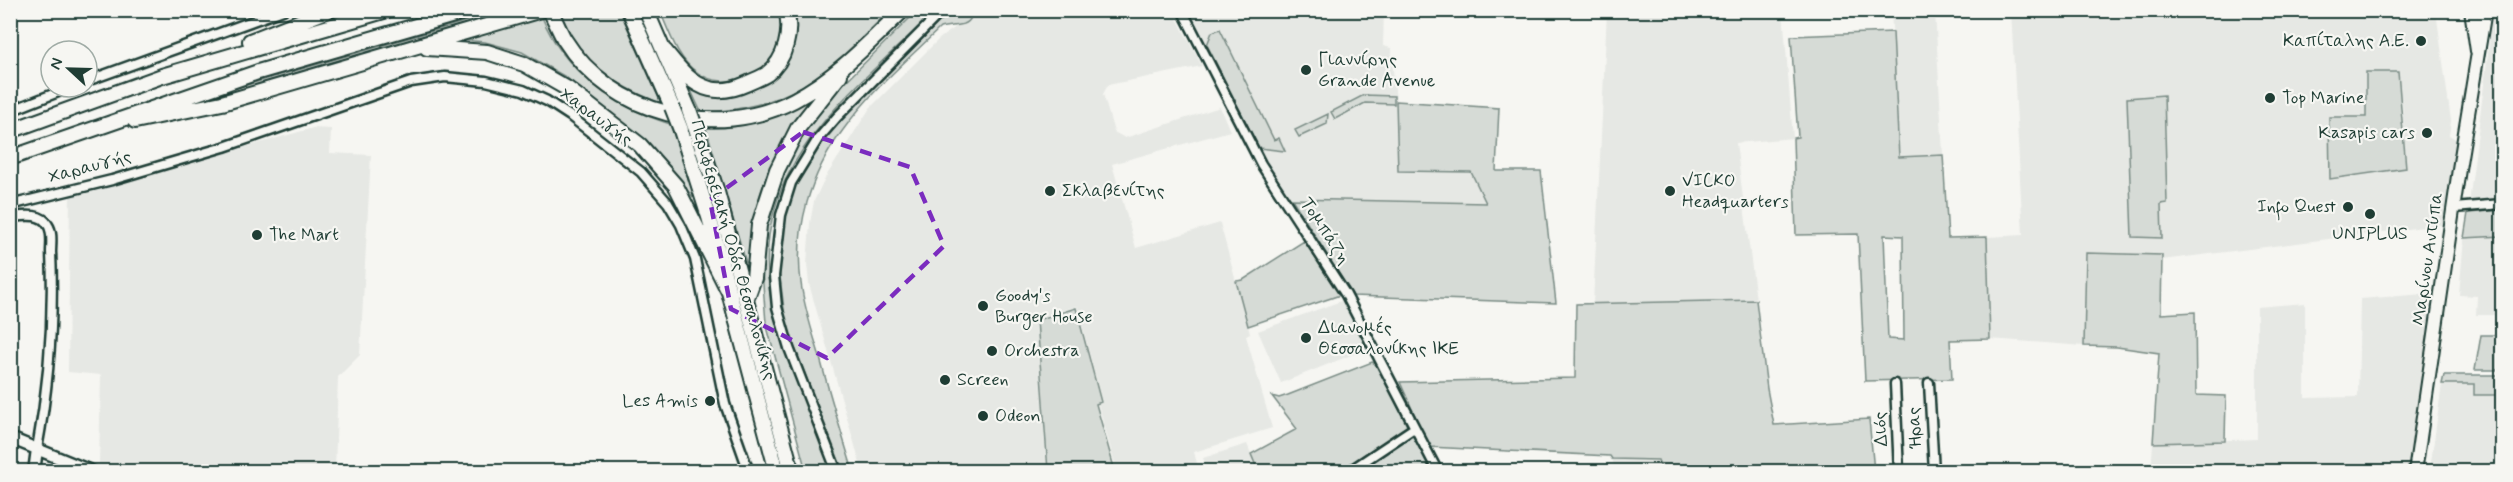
<svg xmlns="http://www.w3.org/2000/svg" width="2513" height="482" font-family="Mynerve,sans-serif">
	<style>
		.built { fill: #e6e8e4; fill-rule: evenodd }
		.green { fill: #d6dbd6; stroke: #7a8c85; stroke-width: 1.5; fill-rule: evenodd }
		.lines { fill: none; stroke-linecap: round; stroke-linejoin: round }
		.minor-casing { stroke: #1f3d34; stroke-width: 13 }
		.tertiary-casing { stroke: #1f3d34; stroke-width: 15 }
		.secondary-casing { stroke: #1f3d34; stroke-width: 16 }
		.trunk-casing { stroke: #1f3d34; stroke-width: 18 }
		.minor { stroke: #f6f6f2; stroke-width: 8 }
		.tertiary { stroke: #f6f6f2; stroke-width: 10 }
		.secondary { stroke: #f6f6f2; stroke-width: 12 }
		.trunk { stroke: #f6f6f2; stroke-width: 14 }
		.trunk-bridge-casing { stroke: #1f3d34; stroke-width: 18; stroke-linecap: butt }
		.trunk-bridge { stroke: #f6f6f2; stroke-width: 14 }
		.marked { fill: none; stroke: #7b2cbf; stroke-width: 4.5; stroke-dasharray: 12 8; stroke-linejoin: round }
		.poi-dot { fill: #1f3d34; stroke: #f6f6f2; stroke-width: 2 }
		.labels { text-anchor: middle; dominant-baseline: central; stroke-width: 4.5; stroke-linejoin: round; paint-order: stroke }
		.poi-label { font-size: 18px; fill: #1f3d34; stroke: #f6f6f2; text-anchor: start }
		.street-label { font-size: 18px; fill: #1f3d34; stroke: #f6f6f2 }
	</style>
	<rect width="100%" height="100%" fill="#f6f6f2"/>
	<filter id="ink" filterUnits="userSpaceOnUse"><feTurbulence type="fractalNoise" baseFrequency=".0167" numOctaves="2"/><feDisplacementMap in="SourceGraphic" scale="12" xChannelSelector="R" yChannelSelector="G"/><feConvolveMatrix kernelMatrix="1 2 1 2 8 2 1 2 1" color-interpolation-filters="sRGB"/></filter>
	<g filter="url(#ink)">
		<path class="built" d="M978 11H1173L1202 66 1108 85 1103 94 1114 132 1125 138 1220 107 1230 131 1112 164 1136 248 1220 223 1248 326 1250 334 1246 336 1272 428 1194 452 1199 471H1117L1098 404 1102 402 1077 306 1036 319 1047 471 864 472 861 467 809 284 807 264 810 223 814 201 825 178 870 108 939 39Z
			M1190 11H1384L1383 46 1391 48 1396 101 1398 170 1471 172 1486 203 1292 199 1270 168Z
			M1607 11H1783L1793 138 1736 143 1756 300 1593 304Z
			M1891 11H1935L1943 155 1900 158Z
			M2011 11H2436L2451 121 2449 135 2457 140 2447 224 2162 260V255L2086 253 2084 346 1990 339 1987 237 2023 235ZM2366 72 2402 100 2406 168 2367 173 2329 117H2366ZM2163 95 2167 203 2161 204 2162 238 2132 237 2127 98Z
			M2490 11H2502V199L2469 203 2489 45Z
			M313 128 331 129 330 153 371 155 360 355 338 377 335 471H117L99 464 101 375 68 372 70 190 173 167Z
			M2502 236V315H2476L2477 296 2459 295 2464 238Z
			M2437 293 2409 471 2151 472 2153 443 2257 439V307L2305 303V398L2358 397 2360 299Z
			M1344 300 1369 348 1281 383 1258 331Z
			M2442 384H2475L2474 395H2502V471L2430 469Z
			M1247 444 1258 471H1208L1203 458Z
			M1612 459 1659 460 1662 471H1616Z"/>
		<path class="green" d="M566 10 620 11 661 103C613 85 579 60 559 12Z
			M501 11H522L223 96 219 95 222 92Z
			M660 11H780C783 22 784 35 780 47 770 77 724 91 698 73 678 60 669 32 660 11Z
			M794 11H889C828 71 793 110 701 112L686 80C697 85 709 92 720 94 748 100 781 77 791 52 796 38 796 25 794 11Z
			M917 11H935C843 102 736 173 776 322 790 373 815 422 832 471H806L766 323 762 271V236L777 181 805 128 827 100Z
			M950 11H971C974 29 952 24 940 28 907 60 870 92 843 130 810 174 794 228 801 283 804 307 812 331 819 354 829 393 841 432 853 471H843L795 348 785 317 779 269 783 220 796 180 816 146Z
			M542 17C564 72 615 107 670 124L696 198 693 197 654 150 566 77 522 52 485 42 462 40Z
			M1220 29 1274 140 1279 138 1285 151 1259 148 1207 45 1212 32Z
			M1893 32 1899 157 1943 155 1948 238 1987 237 1990 339 1950 340 1952 379 1865 381 1858 234 1796 235 1793 138 1798 137 1791 36ZM1884 235 1903 236 1904 340 1888 339Z
			M2366 72H2398L2406 168 2330 179 2329 117H2366Z
			M1364 95 1394 96V104L1365 103 1335 119 1331 112Z
			M2164 95 2167 203 2161 204 2162 238 2132 237 2127 98Z
			M810 100C785 136 764 173 754 216 751 231 752 254 747 266L706 128C744 130 777 116 810 100Z
			M1396 101 1499 108 1496 171H1541L1556 303 1353 296 1292 199 1486 203 1471 172 1398 171Z
			M1328 114 1327 124 1299 137 1295 130Z
			M2502 210V236L2464 238 2468 213Z
			M1304 241 1340 295 1248 326 1236 281 1243 280Z
			M2086 253 2162 255 2161 314 2195 312 2196 395 2226 396 2225 441 2153 443 2159 353 2117 347 2084 346Z
			M1756 300 1767 389 1774 425 1869 419 1874 471H1662L1658 460 1612 459 1610 456 1429 447 1400 382 1575 378 1576 304Z
			M1076 308 1101 402 1096 404 1115 471H1048L1037 320Z
			M2481 335H2502V370H2475Z
			M1372 362 1379 366 1407 426 1340 471H1258L1251 454 1297 429 1272 396 1279 398 1288 395Z
			M2444 375H2502V395H2474V384H2442Z
			M1411 433 1433 471 1353 472Z"/>
		<g class="lines">
			<g class="minor-casing">
				<path id="minor" d="M1182 10 1261 164 1346 295 1438 472
					M87 81 283 10
					M10 111 71 87
					M10 205 112 180 224 147 411 82 445 77 486 81 523 90 547 101 570 116 641 172 668 203 681 225 695 259 725 404 749 472
					M2454 208 2502 204
					M10 217C23 216 41 212 48 225 53 232 51 245 51 252 54 318 49 384 37 449
					M1929 383 1934 472
					M1895 384 1899 472
					M837 472 789 348 777 307 774 276 781 215 791 183 818 139 837 117 943 10
					M1348 472 1414 428"/>
			</g>
			<g class="tertiary-casing">
				<path id="tertiary" d="M10 438 93 472
					M34 472 37 449"/>
			</g>
			<g class="secondary-casing">
				<path id="secondary" d="M2471 10 2477 51
					M2415 472 2459 169 2485 10"/>
			</g>
			<g class="trunk-casing">
				<path id="trunk" d="M550 10C555 20 559 30 564 39 611 115 717 141 794 100 836 78 868 44 903 10
					M629 10 672 107
					M646 10 689 110
					M250 41 329 10
					M427 48 487 52 524 64 568 89 640 145 676 186 730 294
					M665 51C678 67 690 84 710 89 723 92 735 89 746 84 754 80 761 78 767 74 786 60 792 31 786 10
					M135 121 222 103 541 10
					M681 130 709 217 777 472
					M10 131 162 76 387 10
					M697 132 717 192 792 472
					M10 158 258 72 471 10
					M746 300 754 278 759 225 777 170 798 128 840 75"/>
			</g>
			<use href="#minor" class="minor"/>
			<use href="#tertiary" class="tertiary"/>
			<use href="#secondary" class="secondary"/>
			<use href="#trunk" class="trunk"/>
			<g class="trunk-bridge-casing">
				<path id="trunk-bridge" d="M672 107 681 130
					M689 110 697 132"/>
			</g>
			<use href="#trunk-bridge" class="trunk-bridge"/>
		</g>
	</g>
	<path class="marked" d="M803 132 910 167 944 246 827 358 731 309 710 200Z"/>
	<g class="poi-dot">
		<circle cx="2421" cy="41" r="6"/>
		<circle cx="1306" cy="70" r="6"/>
		<circle cx="2270" cy="98" r="6"/>
		<circle cx="2427" cy="133" r="6"/>
		<circle cx="1050" cy="191" r="6"/>
		<circle cx="1670" cy="191" r="6"/>
		<circle cx="2348" cy="207" r="6"/>
		<circle cx="2370" cy="214" r="6"/>
		<circle cx="257" cy="235" r="6"/>
		<circle cx="983" cy="306" r="6"/>
		<circle cx="1306" cy="338" r="6"/>
		<circle cx="992" cy="351" r="6"/>
		<circle cx="945" cy="380" r="6"/>
		<circle cx="710" cy="401" r="6"/>
		<circle cx="983" cy="416" r="6"/>
	</g>
	<g class="labels">
		<g class="poi-label">
			<text x="2409" y="41" text-anchor="end">Καπίταλης Α.Ε.</text>
			<text x="1318" y="60">Γιαννίρης<tspan x="1318" dy="21">Grande Avenue</tspan></text>
			<text x="2282" y="98">Top Marine</text>
			<text x="2415" y="133" text-anchor="end">Kasapis cars</text>
			<text x="1682" y="181">VICKO<tspan x="1682" dy="21">Headquarters</tspan></text>
			<text x="1062" y="191">Σκλαβενίτης</text>
			<text x="2336" y="207" text-anchor="end">Info Quest</text>
			<text x="2370" y="234" text-anchor="middle">UNIPLUS</text>
			<text x="269" y="235">The Mart</text>
			<text x="995" y="296">Goody's<tspan x="995" dy="21">Burger House</tspan></text>
			<text x="1318" y="328">Διανομές<tspan x="1318" dy="21">Θεσσαλονίκης ΙΚΕ</tspan></text>
			<text x="1004" y="351">Orchestra</text>
			<text x="957" y="380">Screen</text>
			<text x="698" y="401" text-anchor="end">Les Amis</text>
			<text x="995" y="416">Odeon</text>
		</g>
		<g class="street-label">
			<text transform="translate(596 117) rotate(36)">Χαραυγής</text>
			<text transform="translate(90 167) rotate(-15)">Χαραυγής</text>
			<text transform="translate(1325 231) rotate(57)">Τομπάζη</text>
			<text transform="translate(733 250) rotate(74)">Περιφερειακή Οδός Θεσσαλονίκης</text>
			<text transform="translate(2428 259) rotate(-82)">Μαρίνου Αντύπα</text>
			<text transform="translate(1915 428) rotate(-93)">Ήρας</text>
			<text transform="translate(1881 429) rotate(-93)">Διός</text>
		</g>
	</g>
	<rect width="2513" height="482" fill="none" stroke="#f6f6f2" stroke-width="36"/>
	<rect x="18" y="18" width="2477" height="446" fill="none" stroke="#1f3d34" stroke-width="2" filter="url(#ink)"/>
	<g transform="translate(69 69) rotate(292)"><circle r="28" fill="#f6f6f2" stroke="#a0aca6" stroke-width="1.5"/>
	<path d="M0-4.5L10 22L0 15L-10 22Z" fill="#1f3d34"/>
	<text y="-9" font-size="16" font-weight="bold" text-anchor="middle" fill="#1f3d34">N</text>
	</g>
</svg>
